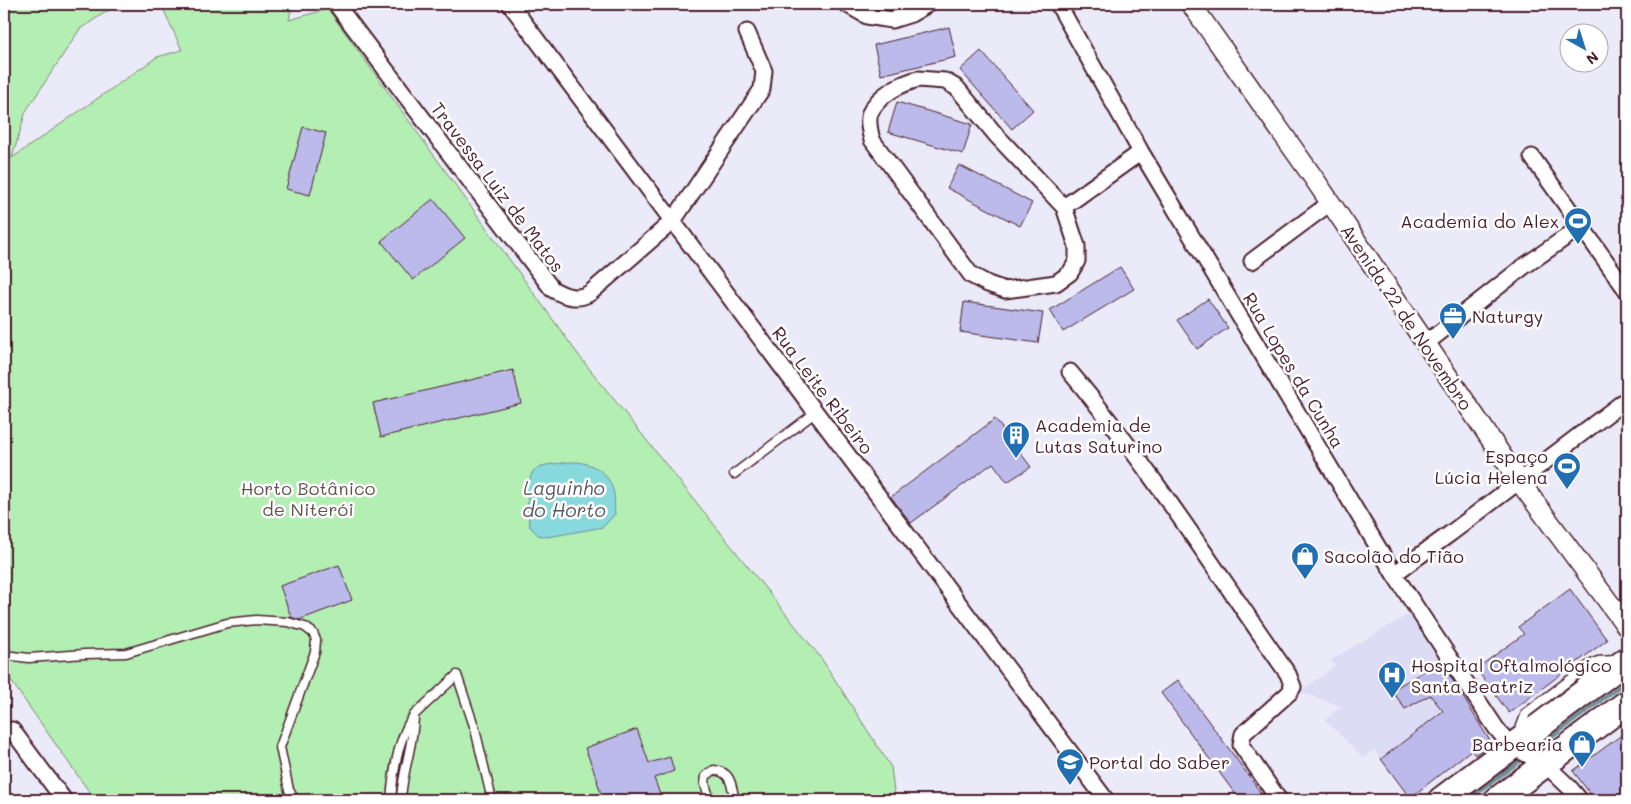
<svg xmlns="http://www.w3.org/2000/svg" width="1631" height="804" font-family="Mali,sans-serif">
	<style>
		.built { fill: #dddcf5 }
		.green { fill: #b3eeb3; stroke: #7e866f }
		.water { fill: #88d9de; stroke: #6f8f96 }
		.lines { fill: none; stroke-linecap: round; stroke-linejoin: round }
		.stream { stroke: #6f8f96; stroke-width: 4 }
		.building { fill: #bbbaeb; stroke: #4a1f2b }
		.service-casing { stroke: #4a1f2b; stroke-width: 11 }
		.minor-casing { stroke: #4a1f2b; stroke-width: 19 }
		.tertiary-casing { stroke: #4a1f2b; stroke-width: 22 }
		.trunk-casing { stroke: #4a1f2b; stroke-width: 29 }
		.service { stroke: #fff; stroke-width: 8 }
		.minor { stroke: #fff; stroke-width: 15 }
		.tertiary { stroke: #fff; stroke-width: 19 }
		.trunk { stroke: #fff; stroke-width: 25 }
		.labels { text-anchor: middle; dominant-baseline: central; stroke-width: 5; stroke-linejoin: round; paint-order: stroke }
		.street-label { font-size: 18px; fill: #4a1f2b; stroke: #fff }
		.poi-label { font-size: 18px; fill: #4a1f2b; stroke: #fff; text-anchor: start }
		.park-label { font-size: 18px; fill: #64534d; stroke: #fff }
		.water-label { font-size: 19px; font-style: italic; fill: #5d5761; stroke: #fff }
	</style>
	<rect width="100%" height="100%" fill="#ebeaf9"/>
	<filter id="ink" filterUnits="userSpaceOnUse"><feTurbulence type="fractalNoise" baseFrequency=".02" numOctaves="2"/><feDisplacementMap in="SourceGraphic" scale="10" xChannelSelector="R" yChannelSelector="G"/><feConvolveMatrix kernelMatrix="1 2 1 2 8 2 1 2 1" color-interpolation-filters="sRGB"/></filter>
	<g filter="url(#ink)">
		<path class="built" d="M1411 613 1490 741 1488 746 1475 755 1471 750 1410 798 1374 750 1363 758 1325 720 1341 706 1300 692 1335 666 1331 660Z"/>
		<path class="green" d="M4 4H118L80 29 26 111 12 158 157 57 182 50 161 4H290L291 10 289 20 328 9 580 357 821 658 891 767 895 800H95L4 671Z"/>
		<path class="water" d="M570 462C591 461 610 472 614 494 615 500 614 507 615 514L603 527 548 537 538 535 530 527 528 514 527 486 533 471 546 465Z"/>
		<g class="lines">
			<path class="stream" d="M1532 752 1627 681
				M1468 800 1524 758"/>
		</g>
		<path class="building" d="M949 27 956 57 881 75 874 45Z
			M981 51 1033 110 1012 129 960 70Z
			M897 102 972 124 963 154 888 132Z
			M303 127 326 133 310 195 286 189Z
			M959 165 1032 203 1020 226 947 188Z
			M433 199 465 238 413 280 381 241Z
			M1120 267 1134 289 1063 332 1050 310Z
			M1208 299 1228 328 1197 349 1177 320Z
			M964 302 1043 313 1038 343 960 332Z
			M513 370 521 403 381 437 373 403Z
			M995 419 1031 467 1007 482 993 463 911 523 891 497Z
			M339 565 352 600 299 620 291 617 280 586Z
			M1570 589 1607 640 1509 713 1476 669 1524 634 1518 627Z
			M1441 661 1490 741 1488 746 1475 755 1471 750 1410 798 1381 759 1443 711 1430 695 1405 709 1392 690Z
			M1178 680 1246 772 1266 800H1240L1233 791 1161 693Z
			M637 729 649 763 670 757 674 771 654 778 662 800H603L597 781H598L585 748Z
			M1627 731V800H1595L1573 771Z"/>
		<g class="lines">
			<g class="service-casing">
				<path id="service" d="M734 474 816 412
					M4 655 29 658 85 654 126 653 227 623 256 620 288 622 305 627 313 633 316 640 315 652 280 747 289 790 295 800
					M1518 734 1526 713 1588 666 1598 661 1615 660
					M391 800C393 774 398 737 414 715
					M401 800C402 772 414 744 414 715L457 675 475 729 492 800
					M710 800 705 784 706 776 714 770C732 772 731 785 735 800"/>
			</g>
			<g class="minor-casing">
				<path id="minor" d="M336 4 552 289C564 296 577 301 590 293L673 221 762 89 764 71 747 32
					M510 4 1106 800
					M846 4 867 16 892 20 911 14 928 4
					M1058 4 1141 152 1394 574 1496 728 1511 746 1545 764 1570 788 1580 800
					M918 79 945 81 957 88 996 135 1064 207 1077 246V261L1070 273 1056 283 1005 290 988 284 971 275 872 140C870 132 867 121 870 113 878 95 900 84 918 79Z
					M1532 157 1627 291
					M1064 207 1141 152
					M1252 261 1330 203
					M1425 344 1523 267 1582 226
					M1070 372C1150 467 1217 573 1288 674L1293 687 1289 693 1243 734 1241 745 1279 800
					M1394 574 1451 533 1627 399
					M12 730 64 800"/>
			</g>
			<g class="tertiary-casing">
				<path id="tertiary" d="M1191 4 1313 177 1519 481 1627 627"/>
			</g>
			<g class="trunk-casing">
				<path id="trunk" d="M1441 800 1627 660
					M1497 800 1627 703"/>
			</g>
			<use href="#service" class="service"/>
			<use href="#minor" class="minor"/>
			<use href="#tertiary" class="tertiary"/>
			<use href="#trunk" class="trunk"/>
		</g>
	</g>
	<defs>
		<g id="stadium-pin" transform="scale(1.4375)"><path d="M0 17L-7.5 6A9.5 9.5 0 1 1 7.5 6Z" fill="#1f6fb2" stroke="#fff"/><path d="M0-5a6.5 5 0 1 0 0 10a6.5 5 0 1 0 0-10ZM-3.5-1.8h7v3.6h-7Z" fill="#fff"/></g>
		<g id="office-pin" transform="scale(1.4375)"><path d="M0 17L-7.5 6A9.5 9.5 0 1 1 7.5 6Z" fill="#1f6fb2" stroke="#fff"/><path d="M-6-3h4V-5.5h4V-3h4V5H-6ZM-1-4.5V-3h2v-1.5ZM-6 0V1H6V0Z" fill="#fff"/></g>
		<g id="building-pin" transform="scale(1.4375)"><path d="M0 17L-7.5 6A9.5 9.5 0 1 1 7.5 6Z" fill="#1f6fb2" stroke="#fff"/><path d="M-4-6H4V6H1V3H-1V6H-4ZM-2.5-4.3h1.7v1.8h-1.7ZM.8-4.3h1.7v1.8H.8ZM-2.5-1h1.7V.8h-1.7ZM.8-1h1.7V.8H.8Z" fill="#fff"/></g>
		<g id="shop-pin" transform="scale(1.4375)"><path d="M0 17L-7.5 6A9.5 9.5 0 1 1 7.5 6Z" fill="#1f6fb2" stroke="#fff"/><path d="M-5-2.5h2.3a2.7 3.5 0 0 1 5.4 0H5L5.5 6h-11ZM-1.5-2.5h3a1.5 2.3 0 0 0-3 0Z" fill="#fff"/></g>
		<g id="hospital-pin" transform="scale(1.4375)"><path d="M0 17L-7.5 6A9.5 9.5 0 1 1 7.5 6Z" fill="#1f6fb2" stroke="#fff"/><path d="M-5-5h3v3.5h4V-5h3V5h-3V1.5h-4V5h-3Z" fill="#fff"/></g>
		<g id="school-pin" transform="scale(1.4375)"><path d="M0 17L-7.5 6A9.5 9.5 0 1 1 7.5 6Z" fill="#1f6fb2" stroke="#fff"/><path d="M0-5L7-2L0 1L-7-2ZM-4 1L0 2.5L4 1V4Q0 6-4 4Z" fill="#fff"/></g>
	</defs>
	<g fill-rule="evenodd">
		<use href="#stadium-pin" x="1578" y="221"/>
		<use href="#office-pin" x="1453" y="316"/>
		<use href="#building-pin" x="1016" y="435"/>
		<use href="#stadium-pin" x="1567" y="466"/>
		<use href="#shop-pin" x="1305" y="556"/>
		<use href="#hospital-pin" x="1392" y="675"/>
		<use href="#shop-pin" x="1582" y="744"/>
		<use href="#school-pin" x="1070" y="762"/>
	</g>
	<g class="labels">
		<g class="street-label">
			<text transform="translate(498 187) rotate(53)">Travessa Luiz de Matos</text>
			<text transform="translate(1407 317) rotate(56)">Avenida 22 de Novembro</text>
			<text transform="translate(1294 370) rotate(59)">Rua Lopes da Cunha</text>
			<text transform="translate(823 390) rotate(53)">Rua Leite Ribeiro</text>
		</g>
		<g class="poi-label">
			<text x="1559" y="221" text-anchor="end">Academia do Alex</text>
			<text x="1472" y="316">Naturgy</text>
			<text x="1035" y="425">Academia de<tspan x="1035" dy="21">Lutas Saturino</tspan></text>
			<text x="1548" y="456" text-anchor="end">Espaço<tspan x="1548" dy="21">Lúcia Helena</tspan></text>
			<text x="1324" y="556">Sacolão do Tião</text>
			<text x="1411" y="665">Hospital Oftalmológico<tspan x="1411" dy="21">Santa Beatriz</tspan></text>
			<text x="1563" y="744" text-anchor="end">Barbearia</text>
			<text x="1089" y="762">Portal do Saber</text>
		</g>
		<g class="park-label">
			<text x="308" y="488">Horto Botânico<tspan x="308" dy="21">de Niterói</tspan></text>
		</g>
		<g class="water-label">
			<text x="564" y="487">Laguinho<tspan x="564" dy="22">do Horto</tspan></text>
		</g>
	</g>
	<rect width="1631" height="804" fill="none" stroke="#fff" stroke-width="20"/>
	<rect x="10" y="10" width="1611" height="784" fill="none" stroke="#4a1f2b" stroke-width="2" filter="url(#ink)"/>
	<g transform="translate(1584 48) rotate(141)"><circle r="24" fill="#ffffff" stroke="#b7a5aa"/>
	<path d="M0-4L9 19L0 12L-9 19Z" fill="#1f6fb2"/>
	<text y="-8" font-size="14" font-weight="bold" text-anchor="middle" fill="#4a1f2b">N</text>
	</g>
</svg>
